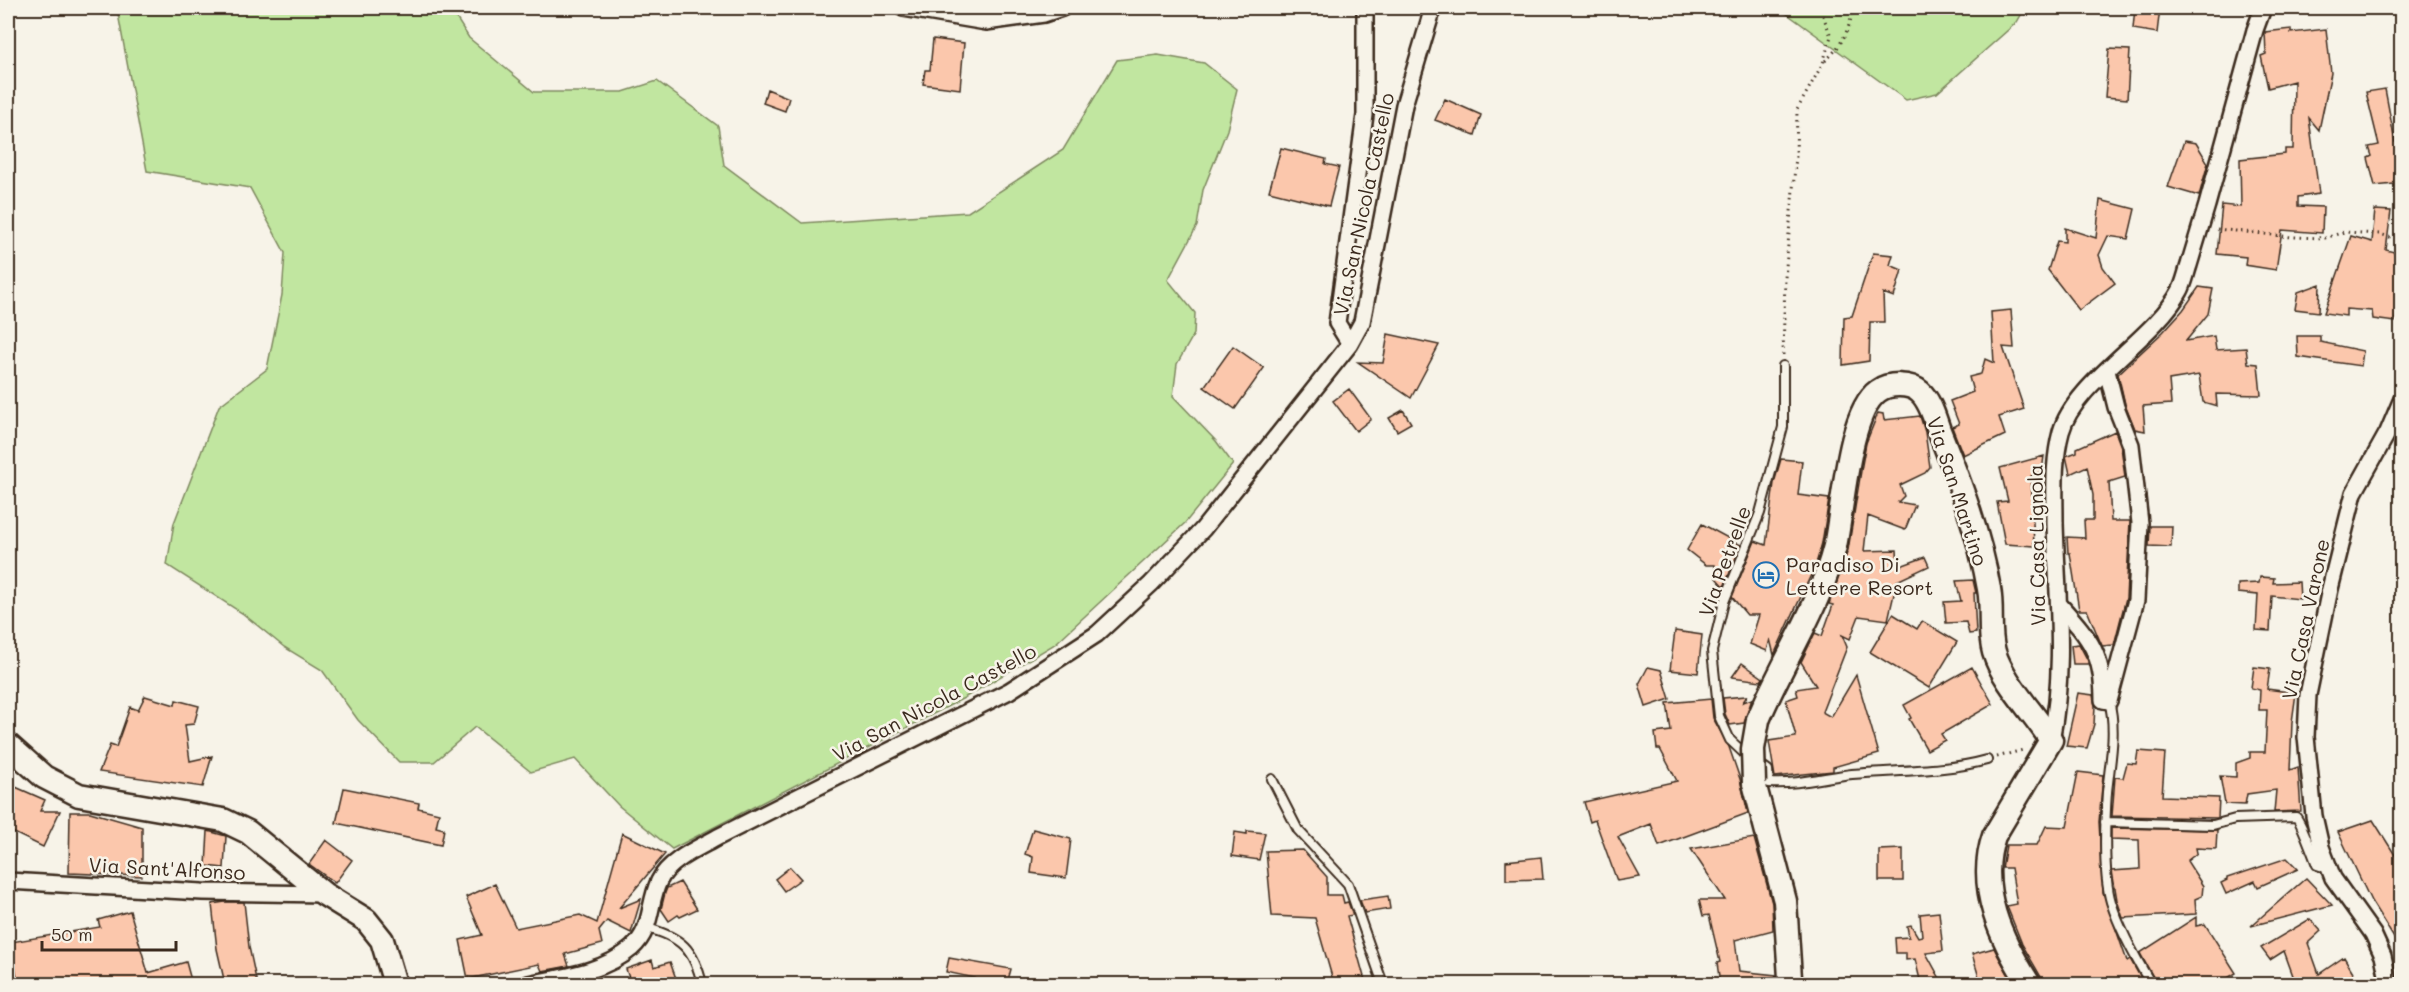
<svg xmlns="http://www.w3.org/2000/svg" width="2409" height="992" font-family="Mali,sans-serif">
	<style>
		.green { fill: #c1e6a0; stroke: #7e885f; stroke-width: 1.5 }
		.building { fill: #fbc7ac; stroke: #3b2a1e; stroke-width: 1.5 }
		.lines { fill: none; stroke-linecap: round; stroke-linejoin: round }
		.lane-casing { stroke: #3b2a1e; stroke-width: 12 }
		.street-casing { stroke: #3b2a1e; stroke-width: 20 }
		.secondary-casing { stroke: #3b2a1e; stroke-width: 27 }
		.path { stroke: #3b2a1e; stroke-width: 3; stroke-dasharray: 1.5 4.5; stroke-linecap: butt }
		.lane { stroke: #f7f3e8; stroke-width: 8 }
		.street { stroke: #f7f3e8; stroke-width: 15 }
		.secondary { stroke: #f7f3e8; stroke-width: 22 }
		.secondary-bridge-casing { stroke: #3b2a1e; stroke-width: 27; stroke-linecap: butt }
		.secondary-bridge { stroke: #f7f3e8; stroke-width: 22 }
		.labels { text-anchor: middle; dominant-baseline: central; stroke-width: 5; stroke-linejoin: round; paint-order: stroke }
		.street-label { font-size: 20px; fill: #3b2a1e; stroke: #f7f3e8 }
		.poi-label { font-size: 20px; fill: #3b2a1e; stroke: #f7f3e8; text-anchor: start }
	</style>
	<rect width="100%" height="100%" fill="#f7f3e8"/>
	<filter id="ink" filterUnits="userSpaceOnUse"><feTurbulence type="fractalNoise" baseFrequency=".0167" numOctaves="2"/><feDisplacementMap in="SourceGraphic" scale="12" xChannelSelector="R" yChannelSelector="G"/><feConvolveMatrix kernelMatrix="1 2 1 2 8 2 1 2 1" color-interpolation-filters="sRGB"/></filter>
	<g filter="url(#ink)">
		<path class="green" d="M117 8H450L469 38 534 92H623L657 81 718 126 724 165 802 223 968 212 1063 150 1117 60 1158 55 1204 63 1237 89 1227 130 1203 190 1197 226 1168 280 1195 313 1194 334 1177 364 1173 396 1216 441 1233 464 1185 523 1055 644 964 698 672 849 619 806 575 759 531 772 475 727 434 762H399L358 720 322 670 284 647 242 613 167 565 174 523 219 406 267 369 282 295 285 253 250 188 147 171Z
			M1779 8H2025L2017 22 1937 93 1906 100Z"/>
		<path class="building" d="M2135 8H2160L2157 33 2133 29Z
			M2291 29V33L2326 29 2331 73 2319 130 2309 118 2319 194 2298 197V206L2323 207 2322 233 2282 230 2276 270 2245 265 2246 257 2217 254 2222 205 2241 207 2240 159 2285 154V149H2293L2294 81 2268 88 2261 56 2266 54 2265 32Z
			M933 39 964 43 960 89 923 84 925 70H930Z
			M2109 49 2130 50 2127 99 2105 97Z
			M767 89 789 98 785 111 763 103Z
			M2385 89 2395 142 2399 140 2394 184 2375 186 2368 158 2372 156 2369 147 2379 145 2366 92Z
			M1445 99 1481 115 1475 135 1435 120Z
			M2184 141 2196 143 2208 163 2199 196 2168 187Z
			M1281 148 1326 159 1325 164 1339 167 1329 206 1269 191Z
			M2100 200 2135 209 2128 239 2108 236 2099 255 2103 267 2115 283 2079 310 2048 270 2057 241 2065 242V228L2096 238Z
			M2375 210 2391 211 2386 250 2402 254V274L2395 322 2373 319 2372 311 2346 309V316L2324 313 2351 236 2372 242Z
			M1873 253 1893 255 1890 265 1902 270 1894 297 1883 293 1884 322H1870L1869 361 1843 365 1844 317 1852 316Z
			M2320 284 2319 312 2295 309 2298 292Z
			M2199 287 2213 289 2208 314 2186 341 2214 336 2216 350 2246 348 2248 363 2258 364 2261 395 2216 394 2217 406 2203 402 2199 375 2169 380 2171 404 2143 406 2145 431 2135 429 2125 404 2118 374 2163 332 2183 310Z
			M2011 310 2014 348 2003 347 2024 409 1999 417 2005 435 1963 455 1952 427 1959 424 1950 401 1973 392 1969 377 1981 374 1985 359 1994 363 1991 312Z
			M1388 334 1439 345 1411 398 1358 362 1383 363Z
			M2297 336H2320V342L2363 351 2361 366 2298 357Z
			M1233 346 1264 368 1235 409 1204 387Z
			M1349 389 1371 419 1356 431 1333 401Z
			M1403 410 1411 423 1397 431 1389 418Z
			M1878 413 1883 414 1884 420 1920 416 1925 432 1930 467 1925 473 1900 485 1904 496 1898 502 1915 505 1905 530 1868 516 1864 551 1897 550 1898 567 1925 557 1929 566 1897 581 1888 620 1859 616 1850 639 1842 635 1847 647 1822 712 1831 717 1856 675 1879 754 1833 767V771L1775 777 1769 741 1796 737 1786 700 1798 696 1796 689 1816 686 1801 662 1815 633 1822 636 1833 605 1829 604 1848 550 1862 465 1866 443Z
			M2115 431 2121 447 2125 477 2109 482 2111 521H2130L2126 598 2114 645 2102 646 2087 610H2079L2070 553H2068L2067 537 2085 538 2084 520H2093V495L2087 466 2070 474 2066 456 2077 452V448Z
			M2044 456 2042 471 2031 476 2034 546 2005 544 1997 502 2008 501 2000 468Z
			M1781 459 1802 461 1798 495 1829 499 1822 543 1816 564 1774 655 1770 639 1767 651 1750 644 1759 615H1747L1732 597 1755 541 1766 545 1774 483Z
			M1702 524 1741 545 1724 587 1716 578 1715 565H1706L1687 550Z
			M2150 526H2172L2171 547 2149 546Z
			M2260 577 2274 578 2273 583 2299 582 2300 599 2272 596 2270 631 2256 630 2258 595 2238 593V584L2259 583Z
			M1973 580 1976 593H1974L1976 633 1969 634 1966 622 1946 623 1944 602 1961 601 1956 581Z
			M1893 614 1917 629 1922 621 1957 642 1929 688 1870 652Z
			M1675 631 1702 635 1698 673 1670 670Z
			M2079 644 2088 661V664H2073L2071 645Z
			M1742 663 1763 678 1761 681 1732 677Z
			M1648 667 1661 670 1670 699 1646 707 1639 684Z
			M1972 667 1993 704 1941 734 1945 740 1927 750 1909 719 1911 718 1904 705Z
			M2254 667 2270 669 2267 689 2296 693 2292 722 2290 770 2298 767 2301 811 2274 812 2276 790 2247 794 2245 805 2225 804 2220 776 2236 777V763L2250 758V752H2265L2267 710H2259L2260 690 2251 688Z
			M2078 693 2093 695 2095 706 2094 724 2087 748 2066 746Z
			M145 696 175 705 176 700 199 706 194 724 185 725 190 761 212 756 203 787 99 772 110 745 116 747 130 707 138 710Z
			M1747 696 1743 702 1752 699 1744 723 1730 725 1725 714 1723 698Z
			M1711 699 1713 718 1729 747 1740 779 1748 813 1659 846 1651 824 1618 837 1640 877 1617 881 1595 820 1590 822 1584 802 1677 781 1660 749H1657L1655 733 1671 731 1667 703Z
			M2138 751 2165 753 2162 796 2219 798 2218 818 2112 816 2115 777 2123 778 2127 763 2136 764Z
			M2078 772 2103 775 2099 822 2103 892 2127 961 2130 959 2144 984H2042L2041 977 2022 944 2008 909 2007 906 2017 904 2011 868H2002L2006 845H2037L2046 826 2067 827Z
			M11 785 45 800 40 811H60L43 847 8 830V794Z
			M344 788 419 803 418 808 439 813 436 827 444 829 441 845 336 823Z
			M70 812H90L142 827V876L69 873Z
			M2373 820 2402 866V951L2371 901 2338 832Z
			M2111 828 2217 830 2216 849 2196 848 2197 853 2187 861 2203 886 2202 896 2195 899 2196 914 2123 918 2117 900 2112 871 2140 869 2139 840 2111 839Z
			M1033 829 1071 839 1066 878 1031 873 1033 857 1025 854Z
			M208 831 226 836 224 868 206 866Z
			M1247 831 1265 833 1259 860 1232 856 1235 832 1247 834Z
			M622 833 665 854 619 908 641 899 631 933 607 921 599 931 602 944 565 954 569 966 542 971 539 964 468 979 460 940 482 935 466 897 495 884 516 928 580 915 597 923Z
			M1754 838 1772 903 1773 930 1735 940 1739 971 1776 975 1774 984H1720L1717 963 1720 962 1709 915 1703 916 1699 900H1725L1691 849Z
			M326 840 352 860 335 883 309 864Z
			M1903 849V881H1879V850Z
			M1303 850 1327 877V895H1342L1344 903 1348 902 1353 915 1347 916 1366 984H1334L1315 918 1272 916 1266 851Z
			M1541 857 1543 879 1506 880V861Z
			M2287 858 2298 869 2258 887 2255 881 2226 894 2221 883 2227 880V878Z
			M790 867 801 879 784 891 775 879Z
			M2306 878 2332 905 2251 926Z
			M680 882 697 909 680 917 678 915 669 921 661 909 665 893 667 888Z
			M1388 896 1390 909 1365 913 1360 900Z
			M225 902H244L249 947 257 984H225L217 949 212 904Z
			M130 911 148 973 186 962 192 984H18L11 942 100 927 98 920Z
			M1939 912 1943 951 1926 953 1943 984H1921L1915 959 1906 960V953H1896L1895 938 1909 937 1907 926 1911 925 1918 937 1922 936 1920 914Z
			M2196 917V926L2205 924 2236 973 2218 984H2157L2140 953Z
			M2310 919 2321 931 2308 943 2319 974 2344 957 2354 974 2347 977 2350 984H2296L2284 951 2270 960 2261 948Z
			M1994 948 1998 956 2014 984H1981L1972 954Z
			M949 958 1011 969 1007 984H975V978L946 972Z
			M652 960 654 967 670 962 678 984H631L626 969Z"/>
		<g class="lines">
			<g class="lane-casing">
				<path id="lane" d="M2109 701C2117 730 2110 762 2107 792 2105 821 2103 875 2111 902 2120 931 2136 959 2151 984
					M1748 757 1730 740 1719 716 1712 651 1724 602 1760 513 1783 427V366
					M1758 763 1768 770 1769 783C1796 785 1825 777 1852 774 1897 770 1944 772 1987 760
					M1272 779 1298 830 1348 884 1383 984
					M2105 822 2213 825 2235 819 2296 817C2300 820 2314 857 2317 865L2329 869
					M647 928C681 937 694 949 702 984"/>
			</g>
			<g class="street-casing">
				<path id="street" d="M903 8 986 22 1044 14 1062 8
					M1350 344 1337 323 1365 115V8
					M2059 604C2089 638 2103 652 2103 700L2109 701 2136 600 2140 523 2131 445 2116 407 2107 371
					M2051 740C2066 669 2057 594 2055 523 2055 492 2053 462 2061 432 2074 383 2155 338 2180 291 2184 284 2186 274 2189 265 2195 245 2201 225 2207 205 2223 146 2239 88 2255 30L2263 8
					M8 881 202 892 324 894
					M528 984C563 977 604 972 632 948 653 929 648 904 659 881 669 860 699 848 718 837L1009 691 1097 634 1151 584 1203 529 1350 344 1362 322 1404 105 1433 8
					M2389 984 2383 956 2373 934 2333 878 2321 847 2314 816 2306 737 2308 695 2330 589 2354 493 2388 432 2402 399"/>
			</g>
			<g class="secondary-casing">
				<path id="secondary" d="M1758 720C1782 662 1820 607 1835 546 1843 510 1848 412 1878 391 1889 383 1910 383 1920 392 1931 402 1935 420 1940 433 1960 483 1980 536 1989 589 1993 609 1988 632 1994 652 2003 682 2034 713 2051 740L1994 836C1976 888 2002 941 2029 984
					M8 745 44 777 79 795 223 820 248 832 324 894 366 920 382 940 395 984
					M1754 783 1785 901 1790 978 1787 984"/>
			</g>
			<path class="path" d="M1825 61C1841 47 1850 29 1853 8
				M2217 229 2292 237 2325 238 2344 232 2380 234 2402 241
				M1783 355 1785 278 1796 156 1797 110 1823 63 1831 36 1820 8
				M1997 757 2023 750"/>
			<use href="#lane" class="lane"/>
			<use href="#street" class="street"/>
			<use href="#secondary" class="secondary"/>
			<g class="secondary-bridge-casing">
				<path id="secondary-bridge" d="M1754 783 1753 749 1758 720"/>
			</g>
			<use href="#secondary-bridge" class="secondary-bridge"/>
		</g>
	</g>
	<defs>
		<g id="hotel-ring" transform="scale(1.35)"><circle r="9.5" fill="#f7f3e8" stroke="#1f6fb2" stroke-width="1.5"/><path d="M-6-4.5h1.5V1H6V5H4.5V3h-9V5H-6ZM-4 0a1.8 1.8 0 1 1 3.6 0ZM.5 0V-2.5h3Q6-2.5 6 0Z" fill="#1f6fb2"/></g>
	</defs>
	<g fill-rule="evenodd">
		<use href="#hotel-ring" x="1766" y="575"/>
	</g>
	<g class="labels">
		<g class="street-label">
			<text transform="translate(1363 204) rotate(-78)">Via San Nicola Castello</text>
			<text transform="translate(1958 491) rotate(72)">Via San Martino</text>
			<text transform="translate(2036 545) rotate(-91)">Via Casa Lignola</text>
			<text transform="translate(1724 561) rotate(-70)">Via Petrelle</text>
			<text transform="translate(2305 619) rotate(-78)">Via Casa Varone</text>
			<text transform="translate(934 702) rotate(-28)">Via San Nicola Castello</text>
			<text transform="translate(167 868) rotate(3)">Via Sant'Alfonso</text>
		</g>
		<g class="poi-label">
			<text x="1786" y="564">Paradiso Di<tspan x="1786" dy="23">Lettere Resort</tspan></text>
		</g>
	</g>
	<rect width="2409" height="992" fill="none" stroke="#f7f3e8" stroke-width="30"/>
	<rect x="15" y="15" width="2379" height="962" fill="none" stroke="#3b2a1e" stroke-width="2" filter="url(#ink)"/>
	<path d="M42 941v9h134v-9" fill="none" stroke="#3b2a1e" stroke-width="3"/>
	<text x="51" y="941" font-size="18" fill="#3b2a1e" stroke="#f7f3e8" stroke-width="4.5" paint-order="stroke">50 m</text>
</svg>
